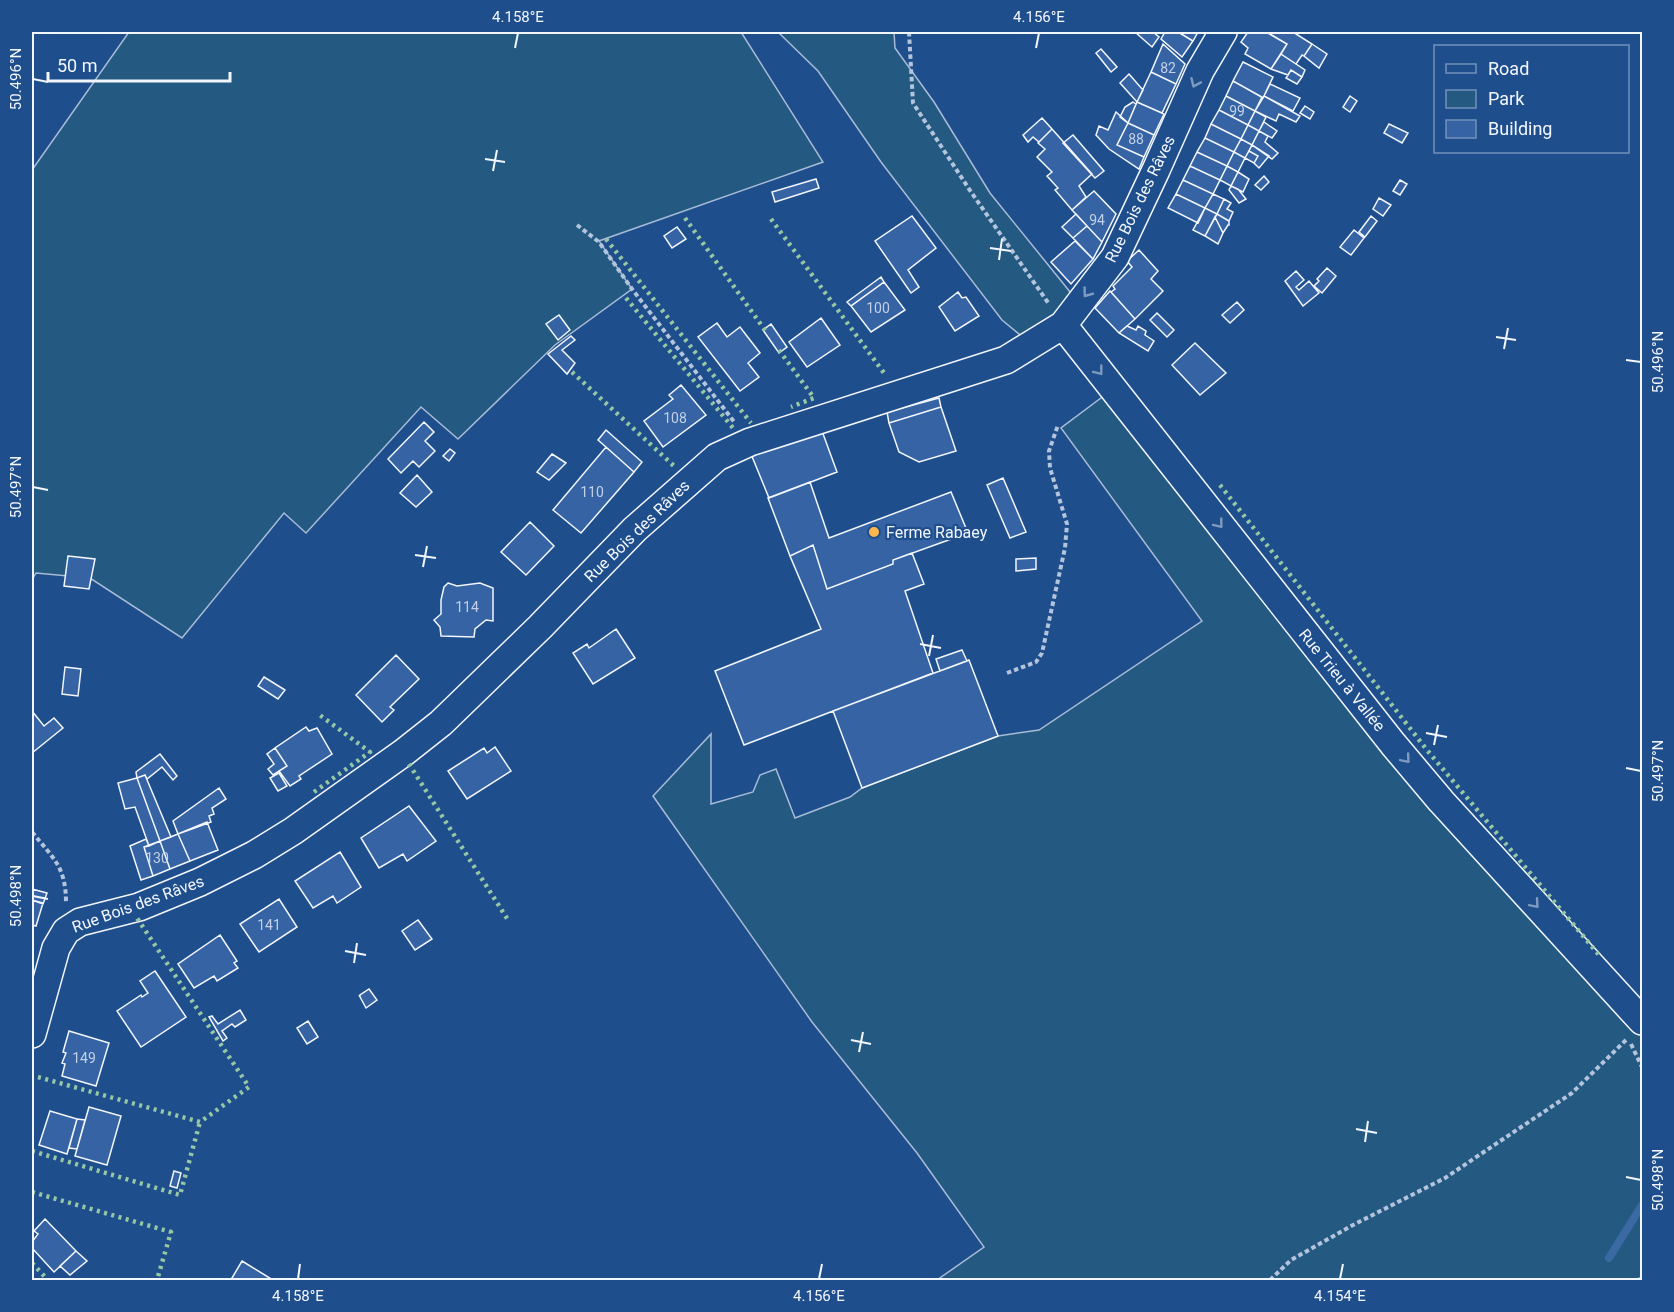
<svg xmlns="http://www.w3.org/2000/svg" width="1674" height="1312" font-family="Roboto,sans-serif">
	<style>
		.green { fill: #245a82; stroke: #a8bbd7; stroke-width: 1.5 }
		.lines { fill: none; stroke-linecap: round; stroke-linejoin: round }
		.stream { stroke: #3b69a3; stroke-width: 8 }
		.building { fill: #3563a3; stroke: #f2f6ff; stroke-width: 1.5 }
		.minor-casing { stroke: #f2f6ff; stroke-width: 30 }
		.path { stroke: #b3c4dc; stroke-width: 4; stroke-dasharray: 4.5 3; stroke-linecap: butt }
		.minor { stroke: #1f4e8c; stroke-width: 27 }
		.hedge { stroke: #97c8a6; stroke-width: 4.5; stroke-dasharray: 3 4.5; stroke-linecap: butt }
		.oneway { stroke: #7e9ac0 }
		.ticks { fill: none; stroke: #f2f6ff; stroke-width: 2 }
		.poi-dot { fill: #ffb74d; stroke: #1f4e8c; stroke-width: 2 }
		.labels { text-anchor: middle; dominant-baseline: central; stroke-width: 4.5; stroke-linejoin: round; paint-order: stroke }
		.number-label { font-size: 14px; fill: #c3d1e8 }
		.street-label { font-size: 16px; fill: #f2f6ff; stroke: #1f4e8c }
		.poi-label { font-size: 16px; fill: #f2f6ff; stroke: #1f4e8c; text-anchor: start }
		.neatline { fill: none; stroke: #f2f6ff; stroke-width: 2 }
		.ticks-label { font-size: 15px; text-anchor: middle; fill: #f2f6ff }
	</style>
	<rect width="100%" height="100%" fill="#1f4e8c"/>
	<path class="green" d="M129 32H741L823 162 599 241 632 289 555 345 458 439 421 407 306 533 284 513 182 638 90 578 36 573 32 580V170Z
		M778 32H894L895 48 934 102 990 193 1079 303 1031 344 1002 320 881 162 818 71Z
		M1113 389 1642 1021V1277L1635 1280H937L984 1247 917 1153 812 1022 653 796 711 734V804L753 792 760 775 776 769 795 818 850 797 862 788 998 736 1039 730 1202 621 1061 428Z"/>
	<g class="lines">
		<path class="stream" d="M1609 1258 1642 1205"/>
	</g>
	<path class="building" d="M1135 32H1153L1159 37 1152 47Z
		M1165 32H1178L1193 41 1182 57 1161 39Z
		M1178 32H1198L1193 41Z
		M1248 32H1266L1287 44 1271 69 1245 54 1248 48 1241 42Z
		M1267 32H1293L1312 44 1304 56 1302 55 1296 64 1281 54 1287 44Z
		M1163 44 1185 64 1176 84 1151 72Z
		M1312 44 1327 54 1319 68 1304 56Z
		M1101 49 1117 67 1111 72 1096 53Z
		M1281 54 1305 70 1302 77 1291 70 1288 75 1271 69Z
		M1243 62 1273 77 1263 98 1233 81Z
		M1291 70 1302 77 1297 84 1286 78Z
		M1151 72 1176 84 1162 113 1137 102Z
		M1129 74 1143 90 1137 102 1120 83Z
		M1233 81 1262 97 1255 111 1226 96Z
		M1270 84 1300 98 1293 111 1264 96Z
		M1226 96 1255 111 1248 125 1219 110Z
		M1264 96 1300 116 1296 122 1279 114 1276 121 1255 111Z
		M1350 96 1357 101 1350 112 1343 107Z
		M1133 102 1136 104 1128 123 1120 117 1125 107Z
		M1137 102 1164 114 1154 135 1128 123Z
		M1305 106 1314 112 1310 119 1300 113Z
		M1219 110 1248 125 1241 139 1211 124Z
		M1255 111 1266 117 1259 131 1248 125Z
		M1116 112 1128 123 1117 145 1144 157 1139 169 1109 149 1096 135 1099 126 1108 130Z
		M1042 118 1052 129 1039 142 1033 137 1028 142 1023 135Z
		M1264 122 1277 131 1272 138 1259 131Z
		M1128 123 1154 135 1144 157 1117 145Z
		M1211 124 1241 139 1234 152 1205 138Z
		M1389 124 1408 133 1402 143 1384 133Z
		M1248 125 1259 131 1252 145 1241 139Z
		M1052 129 1092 174 1079 186 1086 197 1072 210 1055 190 1058 188 1047 176 1052 172 1037 157 1045 149 1038 143Z
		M1259 131 1268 136 1265 142 1278 153 1272 159 1252 145Z
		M1073 135 1104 171 1095 178 1063 143Z
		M1205 138 1234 152 1227 166 1197 152Z
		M1241 139 1252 145 1245 158 1234 152Z
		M1252 145 1269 156 1259 168 1254 163 1258 156 1249 151Z
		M1249 151 1258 156 1254 163 1245 158Z
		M1197 152 1227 166 1220 180 1190 166Z
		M1234 152 1245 158 1238 172 1227 166Z
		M1190 166 1220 180 1213 194 1183 180Z
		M1227 166 1238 172 1231 186 1220 180Z
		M1238 172 1249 179 1243 192 1231 186Z
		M1264 176 1269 182 1261 190 1255 185Z
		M816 179 819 188 775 202 772 192Z
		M1183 180 1213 194 1205 208 1176 194Z
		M1400 180 1407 184 1400 195 1393 191Z
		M1231 186 1238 189 1246 199 1239 203 1229 190Z
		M1094 191 1116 214 1102 242 1072 210Z
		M1176 194 1205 208 1198 223 1168 208Z
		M1213 194 1224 199 1217 214 1205 208Z
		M1379 198 1391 205 1383 216 1373 209Z
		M1224 199 1231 203 1227 209 1233 212 1229 221 1217 214Z
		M1205 208 1217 214 1205 236 1193 230Z
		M1076 214 1087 226 1073 238 1062 227Z
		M1217 214 1229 221V225H1228L1223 233 1215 217Z
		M912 216 936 248 908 270 919 287 911 293 875 241Z
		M1371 216 1377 221 1365 237 1359 232Z
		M1215 217 1223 233 1218 244 1205 236Z
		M1087 226 1102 242 1093 259 1073 238Z
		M677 227 686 239 672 248 664 236Z
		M1354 230 1364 238 1351 255 1340 247Z
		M1075 241 1093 259 1071 284 1051 262Z
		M1139 250 1158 271 1151 279 1163 291 1135 319 1111 292 1115 289 1113 286 1132 267 1127 261Z
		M1327 268 1336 276 1322 293 1314 286 1319 281 1317 279Z
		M1296 271 1304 280 1296 287 1299 290 1309 281 1319 293 1303 306 1285 281Z
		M881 277 884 282 851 306 847 302Z
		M884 282 905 310 871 332 851 306Z
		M1110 291 1135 319 1119 333 1095 308Z
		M958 292 962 298 966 297 979 316 955 331 939 307Z
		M1237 302 1244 310 1230 323 1222 315Z
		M1157 313 1174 330 1167 337 1150 320Z
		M559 315 570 330 558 340 546 324Z
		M821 318 840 345 807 367 789 342Z
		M717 323 727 337 740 327 760 353 748 363 759 377 740 391 698 337Z
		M771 324 787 347 779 353 763 330Z
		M1127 326 1136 330 1138 326 1146 331 1145 335 1154 341 1148 351 1119 333Z
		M571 336 575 340 562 350 575 363 567 374 548 354Z
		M1195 343 1226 373 1200 395 1172 365Z
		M681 385 706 415 663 447 644 421 673 399 669 395Z
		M939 398 941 407 889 423 887 412Z
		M941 407 956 451 919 462 899 452 889 423Z
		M424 422 434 432 425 441 435 451 419 467 413 461 401 473 388 459Z
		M606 430 642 462 634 472 598 440Z
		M822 431 837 472 769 498 751 454Z
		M606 447 634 472 581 533 553 510Z
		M450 449 455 453 449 461 443 456Z
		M552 454 566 463 549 480 537 472Z
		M417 475 432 492 416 507 400 493Z
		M1003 478 1026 532 1010 538 987 485Z
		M810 482 829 538 951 492 968 533 893 560V564L827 589 813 545 790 556 768 498Z
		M530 522 554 546 526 575 501 552Z
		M813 545 827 589 893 564V560L912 553 924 584 905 591 933 673 744 745 715 671 821 629 790 556Z
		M68 556 95 559 89 589 64 586Z
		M1036 558V569L1016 571V559Z
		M448 583 457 586 480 583 493 588V621L486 620 475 629 474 637 441 636 440 627 434 620 441 614V600L444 587Z
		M616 629 635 658 593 684 573 653 587 644 589 648Z
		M962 650 967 661 940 671 936 659Z
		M396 655 419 679 390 707 394 710 382 722 356 695Z
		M969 660 998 736 862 788 833 711Z
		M65 667 81 669 78 696 62 694Z
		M264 677 285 690 278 699 258 686Z
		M32 711 44 726 54 718 63 728 32 753Z
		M306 727 309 731 317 728 332 754 299 776 301 779 290 786 279 771 287 766 275 748Z
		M495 747 511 771 467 799 448 771 484 748 487 753Z
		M275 748 287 766 273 775 268 769 274 764 267 754Z
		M160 754 177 776 173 780 162 767 147 779 145 775 137 778 136 772Z
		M279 773 287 786 278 791 270 778Z
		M145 775 171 837 160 841 137 778Z
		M137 778 160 841 149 846 135 807 125 809 118 783Z
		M219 788 226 799 212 808 214 814 209 816 211 822 178 834 173 821Z
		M409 806 436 841 407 861 403 854 379 868 361 838Z
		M207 822 218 850 190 861 178 834Z
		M178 834 190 861 170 869 160 841Z
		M146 839 149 846 144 847 153 876 141 880 130 846Z
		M160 841 170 869 153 876 144 847Z
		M340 852 361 887 337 903 333 896 313 908 295 881Z
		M32 889 47 893 43 904 32 900Z
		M279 899 297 927 259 952 240 924Z
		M32 900 43 903 36 926 32 925Z
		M418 920 432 939 415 950 402 931Z
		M220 935 237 961 234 963 238 968 217 981 214 976 194 988 178 964Z
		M155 971 186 1017 141 1047 117 1011 141 995 142 997 148 993 140 981Z
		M369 989 377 1000 366 1008 359 995 360 997V995Z
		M240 1010 246 1020 235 1027 232 1024 222 1031 227 1038 223 1041 209 1017 212 1016 218 1024Z
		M308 1021 318 1037 307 1044 297 1028Z
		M69 1031 109 1043 96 1086 62 1076 65 1064 62 1063 66 1053 63 1052Z
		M89 1107 121 1116 107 1165 75 1156Z
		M50 1111 77 1119 67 1154 39 1145Z
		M77 1119 85 1120 77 1149 69 1148Z
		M174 1171 181 1173 177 1188 170 1186Z
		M45 1219 76 1251 54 1272 32 1248V1242L38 1234 34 1231Z
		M76 1251 87 1261 70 1275 60 1266Z
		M242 1261 273 1280H236L232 1278Z"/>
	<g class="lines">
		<g class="minor-casing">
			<path id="minor" d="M1063 325 1393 744 1441 801 1642 1021
				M32 1034 56 948 66 931 80 922 139 907 200 882 254 855 293 831 403 753 441 723 540 627 635 529 717 457 750 442 1006 360 1063 325 1115 257 1156 170 1200 71 1223 32"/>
		</g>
		<path class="path" d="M909 32 913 103 969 189 1049 304
			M577 225 599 242 632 289 735 423
			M1007 673 1036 662 1042 653 1065 548 1067 524 1050 468 1049 451 1058 425
			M32 832C54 859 66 867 66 903
			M1631 1044 1642 1067
			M1270 1280 1291 1260 1353 1225 1445 1178 1572 1093 1627 1039"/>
		<use href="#minor" class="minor"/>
		<path class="hedge" d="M685 218 767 333
			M771 219 884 373
			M606 239 751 423
			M626 298 733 428
			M779 350 814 398 791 407
			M572 372 674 466
			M1220 485 1427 750 1599 955
			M409 764 508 920
			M314 792 370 752 317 713
			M38 1077 200 1122 249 1087 137 918
			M32 1151 180 1195 200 1122
			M32 1192 171 1232 157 1280
			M32 1263 48 1280"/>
	</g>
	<defs><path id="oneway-chevron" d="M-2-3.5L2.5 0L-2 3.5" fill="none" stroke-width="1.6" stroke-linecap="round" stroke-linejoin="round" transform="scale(1.5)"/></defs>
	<g class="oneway">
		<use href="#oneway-chevron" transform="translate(1195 83) rotate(114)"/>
		<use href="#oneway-chevron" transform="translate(1087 293) rotate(127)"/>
		<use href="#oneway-chevron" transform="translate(1099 371) rotate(52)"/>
		<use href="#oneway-chevron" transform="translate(1219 524) rotate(52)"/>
		<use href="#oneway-chevron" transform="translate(1406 759) rotate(50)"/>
		<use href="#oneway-chevron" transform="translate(1535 904) rotate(49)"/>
	</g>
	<path class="ticks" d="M515 48 518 33M1036 48 1039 33M33 79 48 82M485 159 505 162M493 171 497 150M990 248 1011 251M999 260 1002 239M1496 337 1516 340M1504 349 1508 328M1626 360 1641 362M33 487 48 490M415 555 436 558M423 567 427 546M920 644 941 648M929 656 933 635M1426 733 1447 737M1434 745 1438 725M1626 768 1641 771M33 896 48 899M345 951 366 955M354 963 357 943M851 1040 871 1044M859 1052 863 1032M1356 1129 1377 1133M1365 1142 1368 1121M1626 1177 1641 1180M298 1279 300 1264M819 1279 822 1264M1340 1279 1343 1264"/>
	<circle class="poi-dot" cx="874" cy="532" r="6"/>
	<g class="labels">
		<g class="number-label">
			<text x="1168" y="68">82</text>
			<text x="1237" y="111">99</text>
			<text x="1136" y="139">88</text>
			<text x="1097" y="220">94</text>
			<text x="878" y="308">100</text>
			<text x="675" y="418">108</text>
			<text x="592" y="492">110</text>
			<text x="467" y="607">114</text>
			<text x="157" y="858">130</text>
			<text x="269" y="925">141</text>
			<text x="84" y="1058">149</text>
		</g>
		<g class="street-label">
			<text transform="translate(1140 199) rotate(-64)">Rue Bois des Râves</text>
			<text transform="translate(637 531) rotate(-44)">Rue Bois des Râves</text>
			<text transform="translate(1342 680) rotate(51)">Rue Trieu à Vallée</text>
			<text transform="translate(138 904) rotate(-20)">Rue Bois des Râves</text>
		</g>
		<g class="poi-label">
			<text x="886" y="532">Ferme Rabaey</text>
		</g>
	</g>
	<rect width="1674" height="1312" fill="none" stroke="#1f4e8c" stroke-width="66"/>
	<rect x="1434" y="45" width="195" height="108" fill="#1f4e8c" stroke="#7391ba" stroke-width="1.5"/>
	<rect x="1446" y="64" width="30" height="9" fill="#1f4e8c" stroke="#7391ba" stroke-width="1.5"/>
	<text x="1488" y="75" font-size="18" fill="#f2f6ff">Road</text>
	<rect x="1446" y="90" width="30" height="18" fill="#245a82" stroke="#7391ba" stroke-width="1.5"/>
	<text x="1488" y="105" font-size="18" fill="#f2f6ff">Park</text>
	<rect x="1446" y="120" width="30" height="18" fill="#3563a3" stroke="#7391ba" stroke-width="1.5"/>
	<text x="1488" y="135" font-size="18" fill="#f2f6ff">Building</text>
	<path d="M48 72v9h182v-9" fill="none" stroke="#f2f6ff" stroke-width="3"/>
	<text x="57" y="72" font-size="18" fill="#f2f6ff" stroke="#1f4e8c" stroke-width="4.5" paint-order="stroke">50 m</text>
	<rect x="33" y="33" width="1608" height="1246" class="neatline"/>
	<g class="ticks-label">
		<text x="518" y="22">4.158°E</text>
		<text x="1039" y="22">4.156°E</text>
		<text transform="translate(16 79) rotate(-90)" y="5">50.496°N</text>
		<text transform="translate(1658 362) rotate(-90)" y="5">50.496°N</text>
		<text transform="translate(16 487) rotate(-90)" y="5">50.497°N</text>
		<text transform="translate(1658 771) rotate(-90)" y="5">50.497°N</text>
		<text transform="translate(16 896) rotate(-90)" y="5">50.498°N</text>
		<text transform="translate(1658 1180) rotate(-90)" y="5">50.498°N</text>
		<text x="298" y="1301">4.158°E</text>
		<text x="819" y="1301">4.156°E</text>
		<text x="1340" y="1301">4.154°E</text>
	</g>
</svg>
